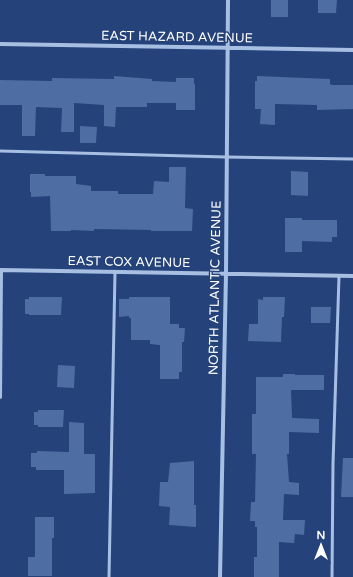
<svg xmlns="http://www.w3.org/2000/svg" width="353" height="577" font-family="'Varela Round',sans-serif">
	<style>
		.building { fill: #4e6da3 }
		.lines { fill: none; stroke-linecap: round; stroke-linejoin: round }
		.service { stroke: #a8bfe4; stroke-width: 3 }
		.minor { stroke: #a8bfe4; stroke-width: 4 }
		.labels { text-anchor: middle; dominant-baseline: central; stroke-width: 3; stroke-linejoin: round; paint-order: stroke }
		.street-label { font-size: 13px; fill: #fff; stroke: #25437a }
	</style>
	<rect width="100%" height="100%" fill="#25437a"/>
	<path class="building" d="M271 0H288V17H271Z
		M318 0H337L336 13H318Z
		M114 76 152 79V81L176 82V78H194V84H195V110H176V103H147V107H116L115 127 104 126V105L74 103V132H61L62 108 36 107 35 136H22V105H0V80L52 81V78L114 79Z
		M257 76 330 79V84L332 85H353V109L317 110V105L275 104V125L260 124 261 109H255V81H257Z
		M80 126 97 127 96 143H80Z
		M169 167H186L185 208 193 209 192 231H151V230L94 229V231L71 230V231H51L50 196 31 197V192H30V174H45V176H76V184L91 186V191H118V194H153L154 181 169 182Z
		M291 171 308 172V196L291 195Z
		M285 218H302V220H337V237H332V242L302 241V252H285Z
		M29 297H62L61 315H29V314H25V299H29Z
		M129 297H170V324H179V328H185L184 342H182V372H179V379H160V345L150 344V340H131V318H129V316L119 317V299H129Z
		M263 297H285L284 317H282L281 342 248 341 249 324H258V299L263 300Z
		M311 307H331L330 323H311Z
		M58 365 75 366 74 388 57 387Z
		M283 374H295V375H324V390H291L292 418 319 419V433L289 432V454H287L289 482 299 483V495L284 494 283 520H305L304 535 295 534 294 543 279 542V577H254V557H257V527H255V521H250L251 502H255L256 454H252V414H256V377H283Z
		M38 410H64L63 427H38V425H34V412H38Z
		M69 422 84 423V454H95V493L64 494V470H36V467H31V453H37V451L69 452Z
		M343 458H353V497H341Z
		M194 461V505H196V527L169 525 170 507 159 506 160 482H168L170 463Z
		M35 517H54V538H52V576H28V557H35Z"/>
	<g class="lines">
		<path class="service" d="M0 151 226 157 353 159
			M109 577 115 272
			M332 577 333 464 339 276"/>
		<path class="minor" d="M0 44 353 50
			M0 270 353 276
			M0 397 1 270
			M220 577 226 273 228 0"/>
	</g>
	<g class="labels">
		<g class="street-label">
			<text transform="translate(177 37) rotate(1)">EAST HAZARD AVENUE</text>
			<text transform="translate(129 262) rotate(1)">EAST COX AVENUE</text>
			<text transform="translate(215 288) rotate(-89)">NORTH ATLANTIC AVENUE</text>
		</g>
	</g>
	<g transform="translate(321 545)" stroke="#25437a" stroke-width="3" paint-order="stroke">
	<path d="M0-3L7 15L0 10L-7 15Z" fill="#ffffff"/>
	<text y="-6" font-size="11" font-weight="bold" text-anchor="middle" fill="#ffffff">N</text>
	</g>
</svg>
